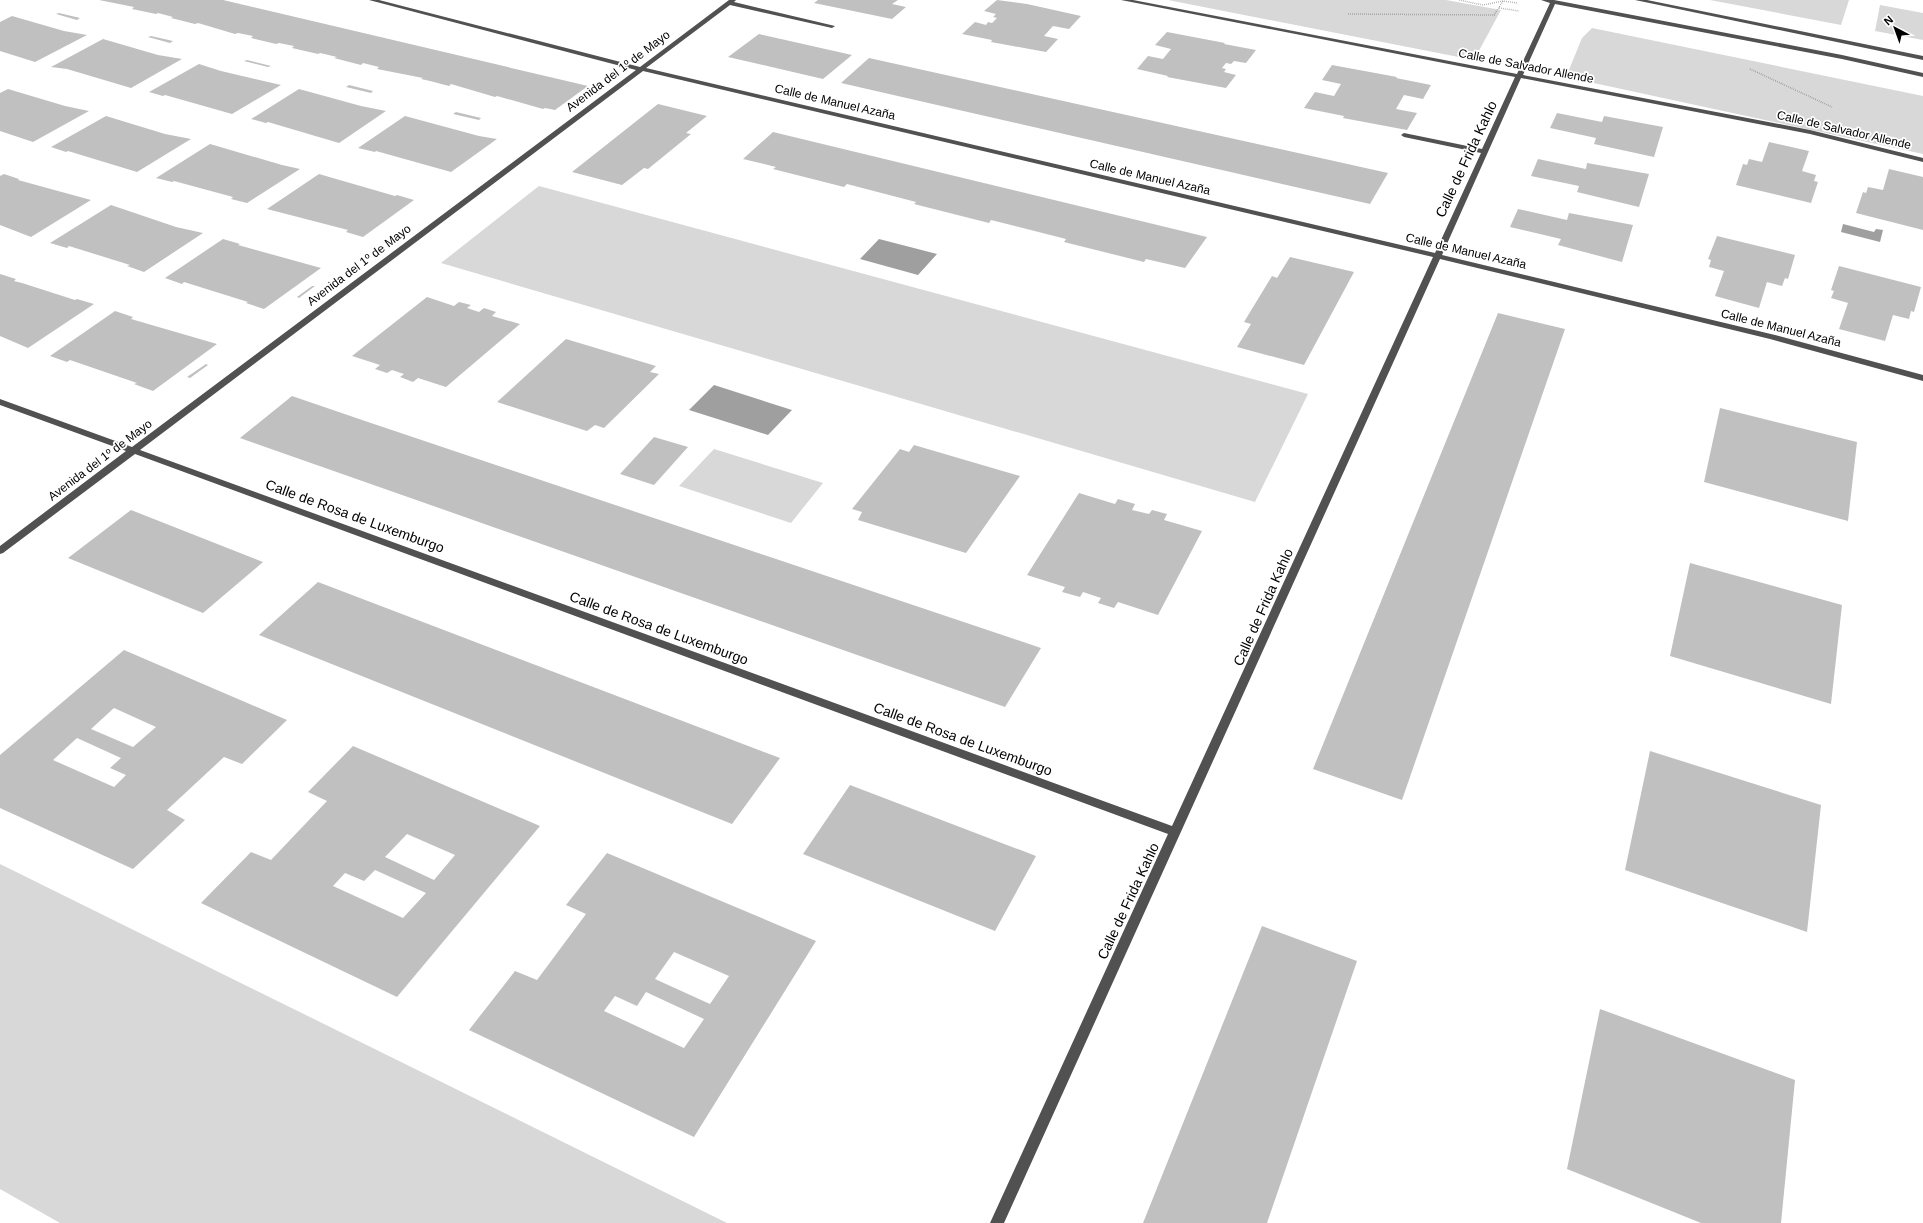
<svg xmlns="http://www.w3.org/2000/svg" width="1923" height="1223" font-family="Helvetica,sans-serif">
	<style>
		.green { fill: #d8d8d8 }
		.water { fill: #9f9f9f }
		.building { fill: #c0c0c0; fill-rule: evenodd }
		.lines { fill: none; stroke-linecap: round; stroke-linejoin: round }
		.path { stroke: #737373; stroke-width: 1.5; stroke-dasharray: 0.5 1.5; stroke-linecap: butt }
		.minor { fill: #515151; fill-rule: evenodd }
		.labels { text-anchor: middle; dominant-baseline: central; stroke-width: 3.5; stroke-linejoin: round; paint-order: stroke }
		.far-street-label { font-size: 12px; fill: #000; stroke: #fff }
		.street-label { font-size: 14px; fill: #000; stroke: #fff }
	</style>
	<rect width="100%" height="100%" fill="#fff"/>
	<path class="green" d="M1168 0H1446L1501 10 1474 60Z
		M1710 0H1849L1841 25Z
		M1880 5 1923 13V40L1875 31Z
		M1592 28 1923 96V154L1566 77 1582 38Z
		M539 186 1308 394 1255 502 441 263Z
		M714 449 823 483 791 523 679 486Z
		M0 864 727 1223H60L0 1189Z"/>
	<path class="water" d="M1843 224 1874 232 1876 229 1883 230 1880 242 1841 232Z
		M879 239 937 254 918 275 860 259Z
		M714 385 792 410 768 435 689 410Z"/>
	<path class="building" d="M99 0H223L588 86 555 110 545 108 543 109 497 96 495 97 451 84 449 86 430 81 421 79 423 78 377 69 379 67 363 63 361 65 334 58 337 57 320 53 318 54 292 48 294 46 279 43 276 44 251 38 253 36 238 33 235 34 198 23 195 24 171 18 173 17 158 13 156 14 132 9 134 7Z
		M818 0H898L892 4 906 7 892 19 814 3Z
		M997 0 1027 4 1081 16 1069 29 1053 26 1044 36 1058 39 1046 52 991 42 992 40 962 34 975 22 986 25 988 22 992 23 997 18 993 17 996 14 984 11Z
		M59 13 80 18 77 20 56 14Z
		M12 16 64 31 87 35 35 62 0 51V22Z
		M1167 32 1225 43 1224 44 1256 50 1246 63 1234 61 1231 64 1226 63 1222 68 1226 69 1224 72 1236 75 1226 88 1167 77 1168 76 1137 69 1148 56 1163 59 1171 49 1155 45Z
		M759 34 852 55 823 79 728 57Z
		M151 36 173 41 170 43 148 37Z
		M103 39 158 55 182 59 131 88 67 69 51 67Z
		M869 58 1388 173 1370 204 841 83Z
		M247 60 271 66 268 67 244 61Z
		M199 64 221 71 281 85 232 114 165 95 163 96 149 92Z
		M1332 65 1397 77 1396 78 1431 85 1423 99 1404 95 1396 109 1417 113 1407 130 1343 118 1344 116 1304 108 1315 92 1334 96 1341 84 1322 80Z
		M349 85 373 91 371 93 346 87Z
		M8 89 65 106 89 111 33 142 0 131V93Z
		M299 89 361 106 386 111 339 143 268 122 266 123 251 119Z
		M658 104 707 116 686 133 691 134 648 169 644 168 622 185 572 172Z
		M456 112 481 118 479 120 453 114Z
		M1557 113 1602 122 1604 116 1663 127 1654 157 1594 144 1596 138 1550 128Z
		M106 116 165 134 191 139 137 172 68 151 66 152 51 147Z
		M405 116 479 136 497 139 451 172 376 151 375 152 358 148Z
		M773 132 1207 237 1185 268 1146 259 1144 262 1064 242 1066 239 991 220 989 223 914 204 916 202 847 184 844 187 773 169 776 167 743 159Z
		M1769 142 1809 151 1802 171 1816 175 1814 181 1818 182 1811 203 1736 185 1743 164 1747 165 1749 159 1762 162Z
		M210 144 282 165 300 169 247 203 231 199 233 197 174 181 172 182 156 178Z
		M1538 159 1586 169 1587 163 1649 174 1639 207 1577 192 1579 186 1531 176Z
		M1889 169 1923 177V230L1856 213 1863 192 1866 193 1868 187 1883 190Z
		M4 174 19 179 18 180 91 200 31 237 0 225V176Z
		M319 174 395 196 397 195 414 200 363 237 346 232 348 230 267 209Z
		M111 205 176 227 203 233 144 272 127 266 130 265 69 246 67 248 50 243Z
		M1518 209 1567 220 1569 213 1633 225 1622 262 1558 245 1561 239 1510 227Z
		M1717 236 1795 255 1788 279 1785 278 1782 286 1767 282 1759 308 1715 296 1724 271 1709 267 1711 260 1708 259Z
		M223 239 240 244 238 245 321 268 264 309 246 303 248 302 184 282 182 284 165 278Z
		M1290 257 1354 272 1304 365 1237 347 1251 324 1244 322 1272 276 1277 278Z
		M1839 266 1921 287 1914 312 1911 311 1909 319 1893 315 1885 341 1839 329 1848 303 1831 298 1834 291 1831 290Z
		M0 274 16 279 14 281 22 283 75 300 77 299 94 304 28 348 0 336Z
		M312 286H315L299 298 297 297Z
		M427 297 454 306 459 302 471 305 467 308 479 312 484 308 496 312 492 316 520 324 446 387 418 378 413 382 400 377 404 374 392 370 387 373 375 369 380 365 352 356Z
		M115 311 133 317 131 319 217 344 153 391 134 384 137 383 70 360 67 362 50 356Z
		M1498 313 1565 329 1402 800 1313 769Z
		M566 339 656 366 650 372 659 374 604 428 595 425 587 431 497 402Z
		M206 364 208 365 190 378 187 377Z
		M292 396 368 422 1041 648 1005 707 240 438Z
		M1720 408 1857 442 1848 521 1704 482Z
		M654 437 688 447 654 485 620 474Z
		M914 445 1020 476 966 553 858 520 862 512 852 509 900 449 909 452Z
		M1079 493 1115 504 1118 499 1135 504 1132 510 1149 514 1152 510 1167 514 1164 520 1202 531 1158 615 1118 602 1114 608 1098 603 1101 598 1083 592 1080 597 1062 592 1065 587 1027 575Z
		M131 510 263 562 203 613 68 558Z
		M1690 563 1842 605 1831 704 1670 656Z
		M318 582 780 758 732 824 259 635Z
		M124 650 287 720 242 764 224 757 167 810 185 820 133 869 0 808V755ZM114 708 156 727 133 747 91 729ZM77 738 121 758 110 768 126 775 114 787 53 760Z
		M353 746 540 826 397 997 201 903 251 852 271 860 327 801 308 792ZM407 834 455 855 434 880 385 857ZM375 870 426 893 403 918 333 886 345 873 364 881Z
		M1650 751 1821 805 1807 932 1625 870Z
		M850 785 1036 856 995 931 803 854Z
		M607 853 816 941 694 1137 469 1030 515 971 537 980 586 914 566 905ZM674 952 729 976 710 1004 655 979ZM646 992 704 1019 684 1048 604 1011 615 996 637 1006Z
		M1262 926 1357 961 1267 1223H1143Z
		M1600 1009 1795 1080 1781 1223H1701L1567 1169Z"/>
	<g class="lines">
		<path class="path" d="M1459 0 1483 5 1503 1 1517 3
			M1499 8 1519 11
			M1348 14 1494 15 1503 1
			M1750 69 1832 107"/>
		<path class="minor" d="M369 0H379L640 67 729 0H736L734 2 835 26 832 28 730 5 646 68 1435 253 1481 153 1404 137 1401 135 1404 133 1482 149 1515 77 1121 0H1133L1517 74 1550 3 1541 0H1554L1842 55 1923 73V77L1842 59 1555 4 1523 75 1810 130 1923 158V162L1810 134 1521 78 1442 255 1775 335 1923 375V381L1770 339 1440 259 1004 1223H990L1168 834 135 454 3 553 0 554V546L126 451 0 405V399L132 447 636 70ZM643 71 1433 257 1172 826 140 450Z
			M1635 0H1647L1923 56V60Z"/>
	</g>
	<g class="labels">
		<g class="far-street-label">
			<text transform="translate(1526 66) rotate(11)">Calle de Salvador Allende</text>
			<text transform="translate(618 71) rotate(-37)">Avenida del 1º de Mayo</text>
			<text transform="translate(835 102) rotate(13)">Calle de Manuel Azaña</text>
			<text transform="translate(1844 130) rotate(13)">Calle de Salvador Allende</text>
			<text transform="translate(1150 177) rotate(13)">Calle de Manuel Azaña</text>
			<text transform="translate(1466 251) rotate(13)">Calle de Manuel Azaña</text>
			<text transform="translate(359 265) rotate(-37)">Avenida del 1º de Mayo</text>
			<text transform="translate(1781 328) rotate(14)">Calle de Manuel Azaña</text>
			<text transform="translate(100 460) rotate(-37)">Avenida del 1º de Mayo</text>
		</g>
		<g class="street-label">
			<text transform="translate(1466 159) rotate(-65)">Calle de Frida Kahlo</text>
			<text transform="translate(355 516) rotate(20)">Calle de Rosa de Luxemburgo</text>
			<text transform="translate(1263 607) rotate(-66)">Calle de Frida Kahlo</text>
			<text transform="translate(659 628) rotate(20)">Calle de Rosa de Luxemburgo</text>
			<text transform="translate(963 739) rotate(20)">Calle de Rosa de Luxemburgo</text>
			<text transform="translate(1128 901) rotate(-65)">Calle de Frida Kahlo</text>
		</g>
	</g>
	<g transform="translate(1895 28) rotate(319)" stroke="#ffffff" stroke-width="3" paint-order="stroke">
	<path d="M0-3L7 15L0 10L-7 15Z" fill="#000000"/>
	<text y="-6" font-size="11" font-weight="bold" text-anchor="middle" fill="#000000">N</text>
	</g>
</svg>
